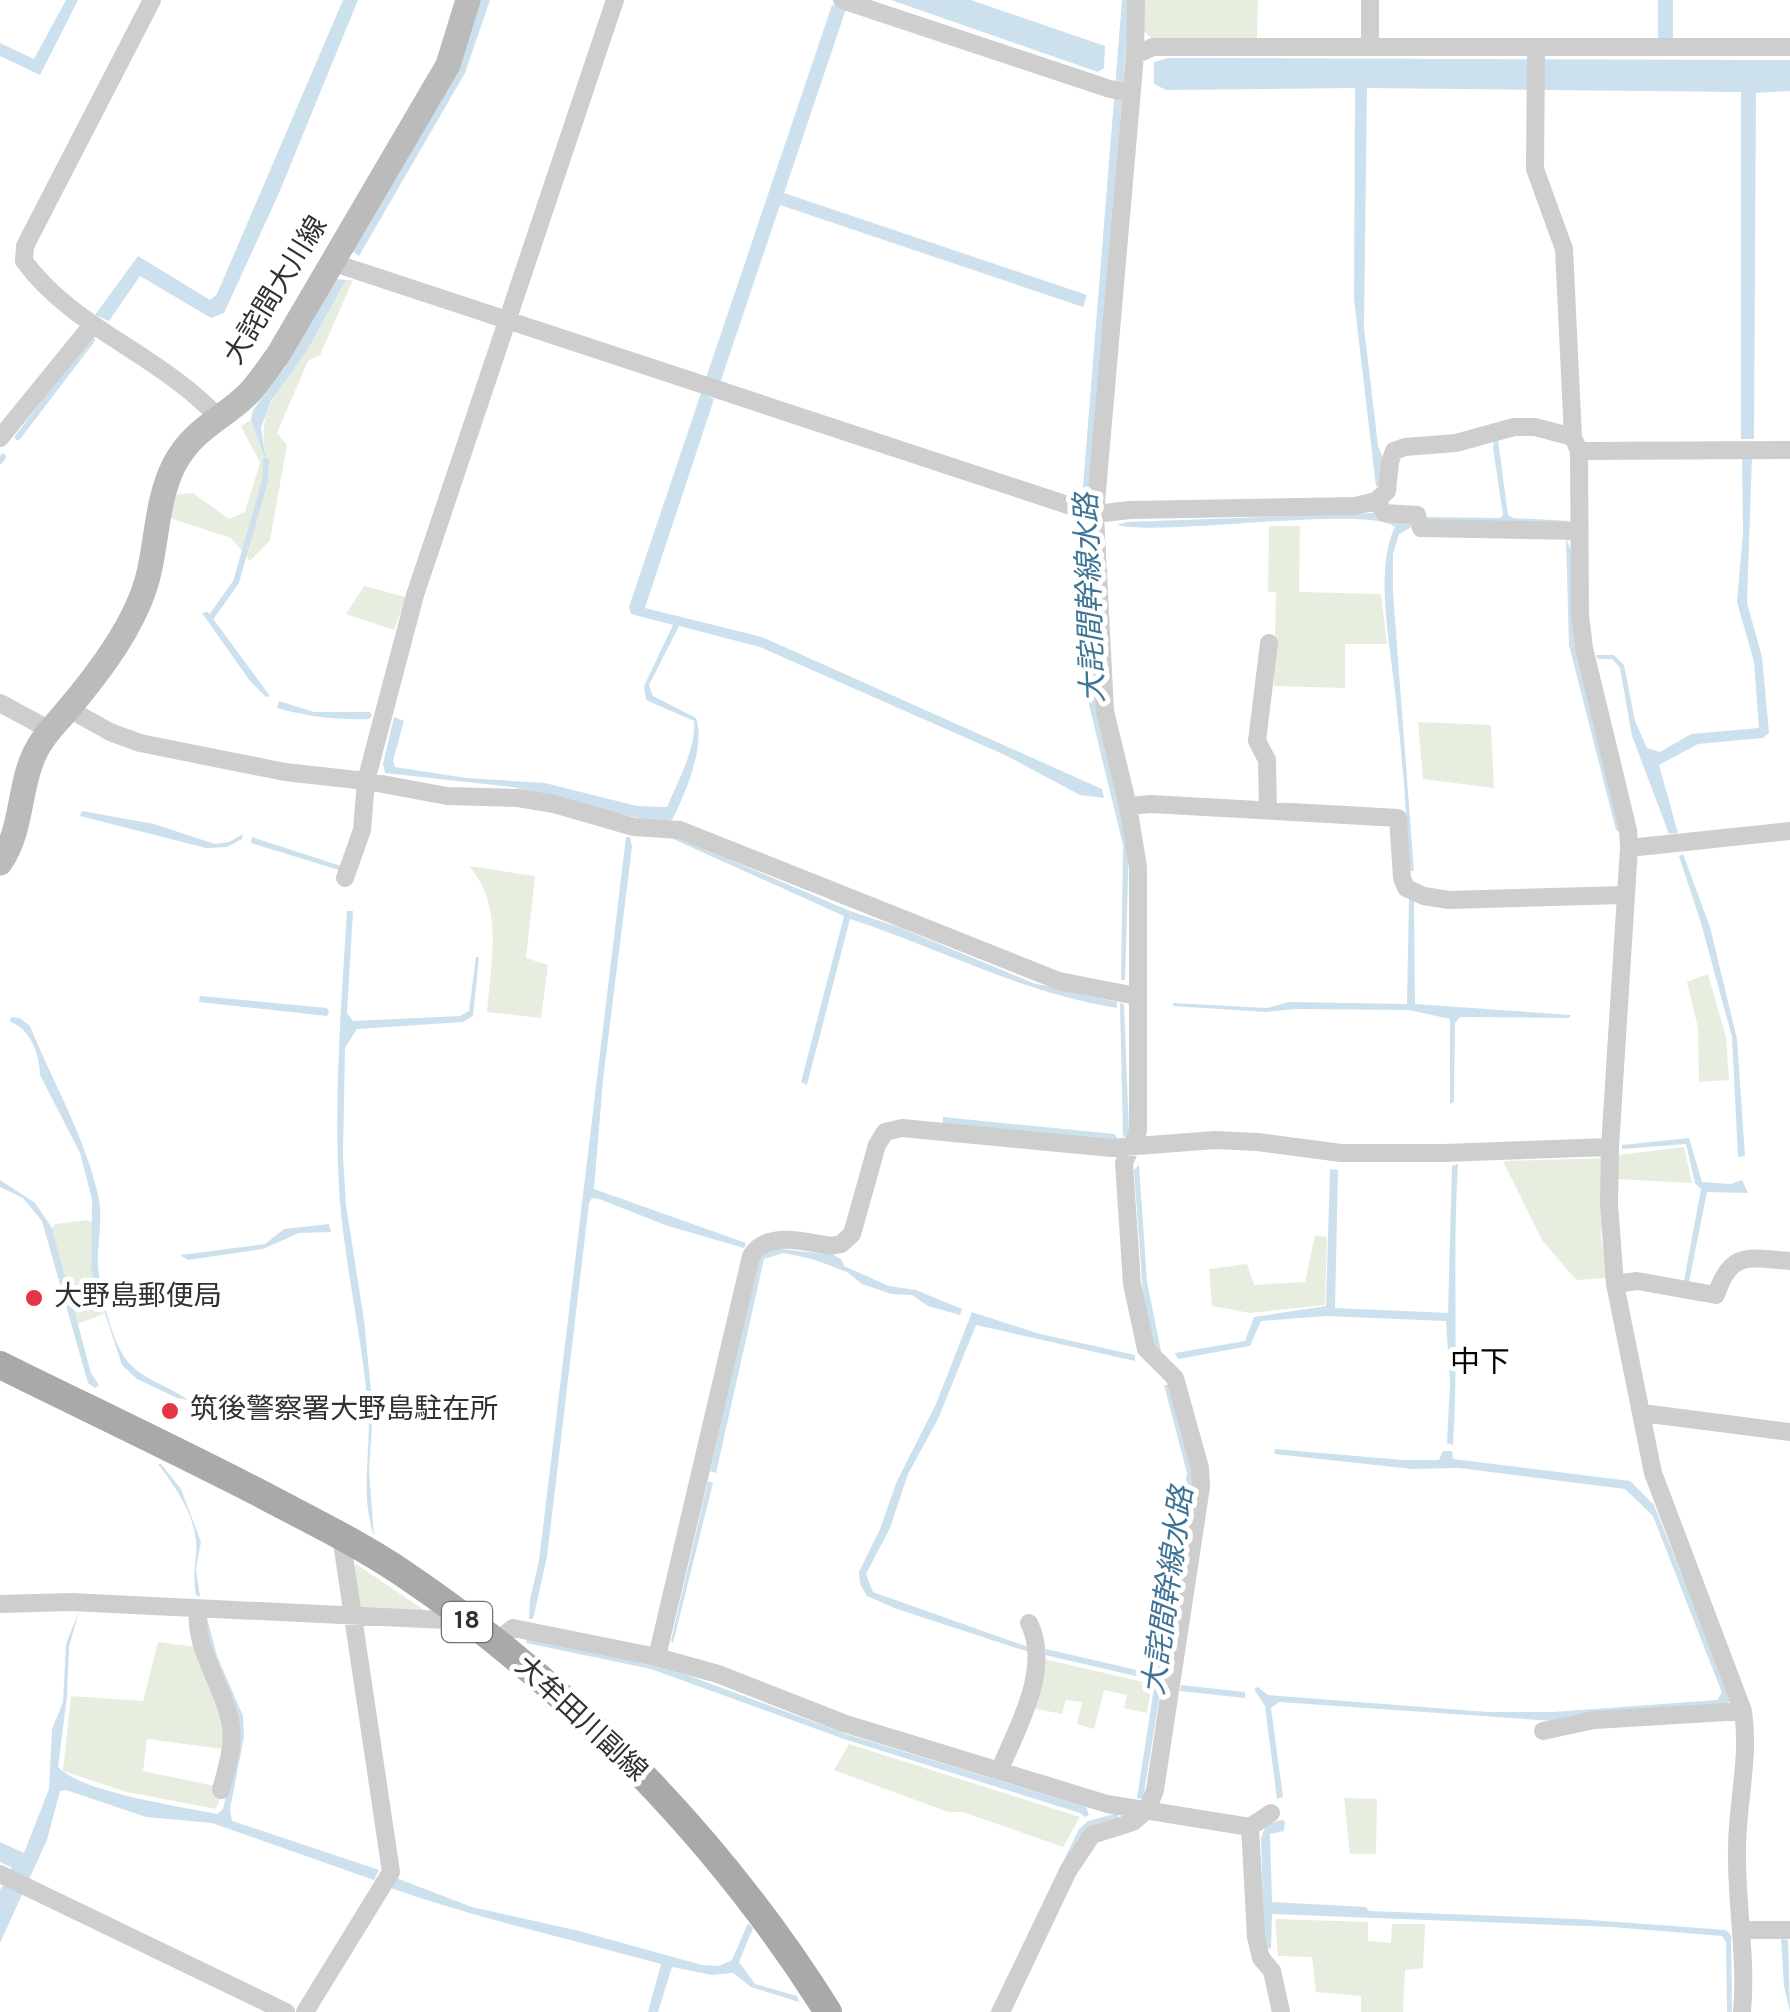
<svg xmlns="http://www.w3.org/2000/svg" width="1790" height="2012" font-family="Overpass,'Noto Sans JP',sans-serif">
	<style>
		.green { fill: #e7eedf }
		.water { fill: #cce1ed }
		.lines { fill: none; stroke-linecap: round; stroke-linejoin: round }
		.stream { stroke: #cce1ed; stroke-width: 6 }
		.minor { stroke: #cecece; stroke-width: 18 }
		.secondary { stroke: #bbb; stroke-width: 25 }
		.primary { stroke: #a9a9a9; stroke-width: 28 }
		.poi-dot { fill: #e63545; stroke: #fff; stroke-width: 4 }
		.labels { text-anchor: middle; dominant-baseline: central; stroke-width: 10; stroke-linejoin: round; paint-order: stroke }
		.shield { fill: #fff; stroke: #6f6f6f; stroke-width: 2.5 }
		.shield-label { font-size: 25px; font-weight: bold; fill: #313131 }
		.street-label { font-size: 28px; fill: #313131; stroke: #fff }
		.poi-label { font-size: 28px; fill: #313131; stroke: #fff; text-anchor: start }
		.water-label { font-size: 30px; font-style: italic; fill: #3e7495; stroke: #fff }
		.neighbourhood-label { font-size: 30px; fill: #000; stroke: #fff }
	</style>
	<rect width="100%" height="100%" fill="#fff"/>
	<path class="green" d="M1143 0H1258L1257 40 1152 39 1141 28Z
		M346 280H353L320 355 308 361 277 433 287 445 270 540 250 561 231 538 170 518 172 495 193 493 229 519 245 512 260 463 241 426 251 420 265 454C257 401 283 390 308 349 321 327 333 303 346 280Z
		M1269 526H1300L1299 592 1381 594 1387 644H1345V688L1274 686 1276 593 1268 591Z
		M364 586 406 597 394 630 346 614Z
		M1418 722 1491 725 1494 788 1423 779Z
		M469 866 535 876 526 958 548 965 541 1018 487 1012C491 962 504 906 469 866Z
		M1708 974 1726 1037 1729 1080 1699 1082 1698 1028 1687 982Z
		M1684 1147 1692 1183 1617 1179 1618 1155Z
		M1606 1158 1601 1237 1609 1278 1576 1280 1542 1240 1503 1161Z
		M88 1220 92 1222 91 1271 104 1314 77 1324 52 1228 55 1224Z
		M1315 1235 1327 1237 1325 1305 1250 1313 1212 1306 1209 1269 1247 1264 1254 1285 1305 1282Z
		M356 1564 424 1610 360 1612 351 1569Z
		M158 1642 197 1647 225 1723 223 1749 147 1739 143 1771 224 1788 216 1809 127 1792 63 1771 71 1696 143 1701Z
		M1044 1659 1152 1684 1147 1713 1124 1708 1127 1695 1104 1690 1094 1729 1077 1724 1082 1702 1066 1700 1062 1714 1032 1708Z
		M849 1744 1080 1817 1063 1847 963 1812H948L834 1770Z
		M1344 1798 1377 1799 1376 1854H1350Z
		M1275 1919 1368 1922V1941L1391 1943 1392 1924H1425L1423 1968 1405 1970 1403 2012H1361V1996L1316 1992 1312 1957 1278 1956Z"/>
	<path class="water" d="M66 0H78L40 75 0 56V43L34 59Z
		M343 0H358L279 193 224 313 211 318 140 276 109 321 95 315 138 256 210 300 217 294Z
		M480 0H490L465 73 359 256 351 250Z
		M891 0H971L1105 46 1104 68 1098 72Z
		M1122 0H1130L1090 501 1082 499Z
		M1658 0H1673V40H1658Z
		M832 5 846 9 784 193 1087 295 1083 307 780 205 720 383 706 378Z
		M1169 58 1790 60V91L1756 93 1754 439H1741V92L1367 88 1364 327 1378 446 1383 458 1380 485 1376 487 1354 299 1355 88 1166 90 1154 84V62Z
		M336 279 346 280 307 351 271 401 261 428 266 461 251 420 253 410 286 366Z
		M701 393 714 399 645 608 762 637 1102 789 1104 798 1080 795 1005 755 760 647 679 626 649 685 653 696 696 718C706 745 685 795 672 820H646L513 787 385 773 383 764 394 717 404 721 393 761 395 767 466 778 545 783 637 806 667 807C678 781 696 749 694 721L646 700 644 686 673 625 631 614 629 607Z
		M1498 440 1508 515 1513 518 1570 521 1566 523 1428 522 1426 517 1500 518 1503 515 1493 448 1494 441Z
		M1742 457H1752L1747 603 1762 657 1769 733 1763 738 1698 744 1659 765 1678 833 1669 834 1632 736 1620 668 1612 659H1598L1596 655H1614L1624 665 1635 721 1647 748 1660 752 1691 734 1759 728 1754 662 1737 602 1743 532Z
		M1373 513 1412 523 1410 528 1399 534 1393 554V593L1414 871 1409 870C1407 813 1402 757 1396 701 1392 653 1373 570 1395 527 1368 504 1164 537 1117 525L1127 522Z
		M1081 519H1085L1098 706 1129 846 1125 980H1121L1123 845 1089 705Z
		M1566 538 1571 551 1574 643 1621 833 1616 830 1569 645Z
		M208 612 270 696 266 697 250 681 202 613Z
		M279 701 314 712H370L372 715 369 719C337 720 308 717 277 708Z
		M82 811 154 824 215 844 229 842 243 834 242 839 227 847 206 848 80 816Z
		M252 837 341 866 339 870 251 843Z
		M626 837H630L632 847 603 1080 594 1189 746 1243 744 1248 668 1226 599 1199 592 1198 589 1203 547 1557 533 1619H529L530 1599 539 1561Z
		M677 837 850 911 901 928 1033 983 1117 1002V1008C1024 994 940 948 850 919L807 1085 801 1082 844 916 671 838Z
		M1683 854 1710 927 1737 1039 1745 1156 1738 1157 1732 1037 1701 923 1679 856Z
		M1409 899 1414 900 1415 1004 1571 1015 1569 1018 1460 1017 1455 1023 1454 1102 1450 1104V1019L1409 1010 1295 1009 1266 1012 1173 1006V1003L1267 1008 1289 1002 1407 1004Z
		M347 911H353L347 1013 353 1021 460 1016 469 1011 476 957H479L473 1016 463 1022 357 1029 345 1048 343 1155 346 1205 364 1320 373 1411 369 1470 374 1536C359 1491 372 1452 368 1407 362 1338 346 1271 340 1202 333 1106 341 1008 347 911Z
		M200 996 327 1008 329 1012 327 1016 199 1002Z
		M1120 1003 1124 1004 1129 1132 1123 1138Z
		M11 1017 20 1018 30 1026C53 1083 86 1138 99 1199 102 1218 99 1234 98 1253 96 1279 111 1344 129 1363 146 1381 169 1386 188 1400L177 1398 137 1379 122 1365 91 1271 92 1199 80 1153 40 1075C40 1055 30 1028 10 1022Z
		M943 1117 1115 1134 1118 1140 943 1125Z
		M1689 1138 1702 1182 1731 1184 1742 1180 1748 1193 1707 1192 1689 1282 1684 1281 1701 1189 1695 1183 1686 1144 1622 1149V1145Z
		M1458 1164C1452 1258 1459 1351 1453 1445L1447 1443 1450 1384 1446 1321 1327 1316 1261 1321 1250 1346 1178 1359 1175 1353 1245 1341 1254 1317 1326 1306 1330 1169 1338 1170 1335 1308 1448 1313 1452 1166Z
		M1139 1165 1147 1282 1162 1356H1156L1144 1308 1134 1170Z
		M0 1180 35 1203 52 1228 91 1373 99 1385 95 1388 88 1383 42 1221 23 1198 0 1187Z
		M329 1224 331 1232 299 1233 263 1249 188 1260 180 1255 265 1244 284 1229Z
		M772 1248 834 1255 842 1260 844 1266 889 1286 916 1290 962 1309 960 1315 928 1306 912 1295 891 1294 862 1284 847 1272 812 1259 784 1253 764 1259 716 1473 710 1471 759 1259Z
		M972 1312 1040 1334 1135 1355V1361L976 1325 938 1419 908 1474 890 1528 866 1574 873 1592 1028 1647 1029 1652 897 1609 867 1596 860 1584 859 1572 880 1529 897 1481 936 1404Z
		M1164 1385H1170L1193 1470V1489L1143 1799 1137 1798 1187 1473Z
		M1275 1449 1403 1460H1439L1443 1451H1452L1453 1459 1630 1481 1654 1505 1732 1701 1721 1706 1554 1721 1279 1702 1271 1708 1283 1797 1277 1799 1265 1706 1254 1689 1258 1687 1268 1695 1488 1712H1553L1717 1700 1722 1693 1653 1516 1625 1489 1459 1468 1412 1469 1274 1454Z
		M158 1464H161L181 1489 201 1542 196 1569 200 1597 196 1595C193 1579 195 1569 196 1554 199 1520 177 1489 158 1464Z
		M708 1481 713 1483 673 1643 671 1641Z
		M79 1611 69 1647 67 1697 58 1767C83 1793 179 1806 217 1814L223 1809 239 1738 202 1614H206L217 1656 243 1716 244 1737 230 1809 232 1821 379 1870 374 1880 212 1823 146 1817 66 1790 60 1791 47 1840 0 1943V1890L12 1872 11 1867 0 1862V1842L24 1853 49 1789 52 1729 63 1702 66 1644Z
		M527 1638 668 1668 846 1734 1086 1807 1089 1815 1085 1817 1080 1813 844 1739 651 1669 526 1643Z
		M1046 1649 1154 1674 1153 1680 1045 1655Z
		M1181 1685 1245 1692V1698L1180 1691Z
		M1118 1813V1818L1096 1825 997 2012H990L1079 1829 1088 1821Z
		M1281 1820 1285 1821 1284 1831 1270 1834 1272 1902 1366 1907 1369 1911 1578 1919 1726 1930 1731 1935 1732 2012H1727L1726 1942 1722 1936 1612 1927 1272 1914 1271 1949 1264 1946 1261 1838 1266 1825Z
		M396 1878 472 1907 579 1931 702 1965 719 1966 732 1960 748 1923 753 1928 739 1962 755 1984 797 1996 799 2002 751 1987 733 1973 712 1975 672 1967 658 2012H648L661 1964C570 1939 479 1919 391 1888Z
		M1781 1939 1788 1940 1790 2012 1784 1986Z"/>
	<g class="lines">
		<path class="stream" d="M18 437 92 340
			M0 461 3 457
			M212 616 236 582 265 481 266 461"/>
		<path class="minor" d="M152 0 25 246 24 261C65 317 129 343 182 385 195 394 206 406 218 416
			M842 0 1110 89 1130 93
			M1370 47V0
			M1536 47 1535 169 1564 249 1573 437 1579 451 1580 615 1584 648 1628 830 1629 848 1610 1147 1609 1204 1615 1284 1653 1473 1743 1711C1750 1758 1737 1803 1737 1850 1736 1904 1747 1958 1742 2012
			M1135 55 1153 47H1790
			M331 262 1095 514 1130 510 1355 506 1376 501 1387 491 1390 462 1394 451 1405 447 1456 443 1514 427H1535L1573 437
			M0 438 92 325
			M1579 451 1790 450
			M1376 501 1385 513 1417 515 1421 528 1579 531
			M0 703 48 729
			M69 709 110 732 140 743 285 772 366 781 447 796 518 798 554 804 634 827 680 830 1059 981 1136 996
			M1128 806 1151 804 1398 818 1402 878 1406 888 1424 896 1449 900 1624 895
			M1268 810 1267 760 1257 741 1269 643
			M1629 848 1790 831
			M345 878 362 830 366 781 415 595 615 0
			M1615 1284 1637 1281 1716 1295C1731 1250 1748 1258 1790 1261
			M1642 1413 1790 1432
			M0 1604 71 1602 466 1621
			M198 1609C194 1649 222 1682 230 1721 235 1744 227 1767 221 1790
			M495 1642 513 1628 657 1657 718 1674 843 1723 1107 1804 1250 1827 1256 1937 1261 1958 1272 1971 1281 2012
			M657 1657 751 1256C767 1230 805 1242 831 1246L841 1244 852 1234 877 1145 885 1132 902 1128 1111 1148 1215 1140 1258 1142 1341 1153H1444L1610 1147
			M1543 1731 1594 1720 1743 1711
			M999 1771C1017 1729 1052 1668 1029 1623
			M1250 1827 1271 1813
			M0 1874 286 2012
			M1742 1930H1790
			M305 2012 391 1872 341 1536
			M1001 2012 1068 1871 1092 1835 1133 1822 1147 1810 1155 1790 1201 1487 1200 1468 1175 1378 1146 1349 1132 1284 1124 1163 1138 1131V867L1128 806 1105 711 1095 514 1135 55 1136 0"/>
		<path class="secondary" d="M0 863C23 830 18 790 34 755 43 735 57 723 70 707 96 676 122 642 138 605 159 561 152 509 174 465 194 427 224 419 250 392 260 381 269 367 278 355L448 65 468 0"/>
		<path class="primary" d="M0 1365C89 1409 178 1451 265 1496 312 1521 360 1544 404 1574 571 1687 721 1841 828 2012"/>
	</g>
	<g class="poi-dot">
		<circle cx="34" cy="1298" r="10"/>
		<circle cx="170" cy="1411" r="10"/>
	</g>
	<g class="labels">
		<rect class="shield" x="442" y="1602" width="50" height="40" rx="8"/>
		<g class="shield-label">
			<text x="467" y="1622">18</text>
		</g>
		<g class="street-label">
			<text transform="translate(277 291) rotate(-58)">大詫間大川線</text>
			<text transform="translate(580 1720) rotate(43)">大牟田川副線</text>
		</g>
		<g class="poi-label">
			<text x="54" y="1298">大野島郵便局</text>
			<text x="190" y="1411">筑後警察署大野島駐在所</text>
		</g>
		<g class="water-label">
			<text transform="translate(1092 598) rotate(-92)">大詫間幹線水路</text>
			<text transform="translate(1170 1591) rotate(-82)">大詫間幹線水路</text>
		</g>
		<g class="neighbourhood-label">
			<text x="1480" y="1364">中下</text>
		</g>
	</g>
</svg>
